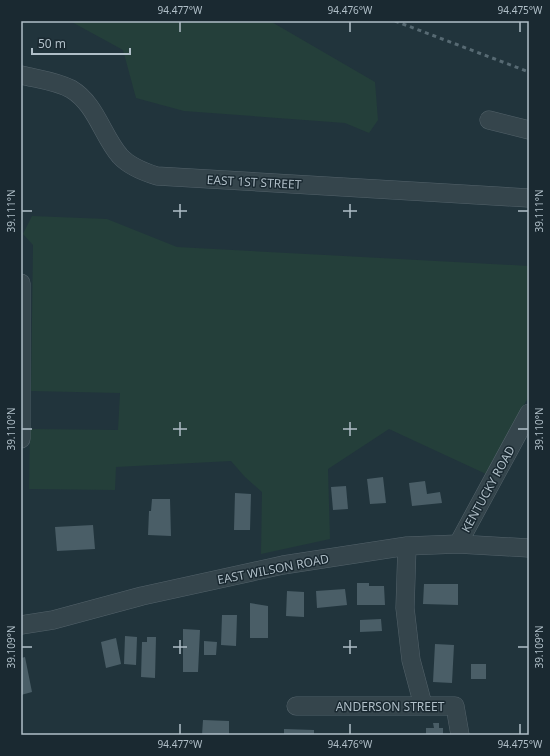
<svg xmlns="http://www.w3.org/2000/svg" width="550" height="756" font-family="'Noto Sans',sans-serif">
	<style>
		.green { fill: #243f3a }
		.building { fill: #4a5e67 }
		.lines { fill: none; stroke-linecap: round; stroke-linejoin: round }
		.minor-casing { stroke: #53626a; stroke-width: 19 }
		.minor { stroke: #35454c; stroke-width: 18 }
		.rail { stroke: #576a73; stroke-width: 3; stroke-dasharray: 4 4; stroke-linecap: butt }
		.ticks { fill: none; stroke: #b0bfc8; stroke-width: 1.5 }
		.labels { text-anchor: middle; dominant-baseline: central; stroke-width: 3; stroke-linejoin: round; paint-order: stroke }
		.street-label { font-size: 12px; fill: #b0bfc8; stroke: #1a2931 }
		.neatline { fill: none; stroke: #b0bfc8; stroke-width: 1.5 }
		.ticks-label { font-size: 10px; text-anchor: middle; fill: #b0bfc8 }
	</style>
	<rect width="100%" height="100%" fill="#21343c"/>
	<path class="green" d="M70 21H270L375 82 378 120 369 133 345 123 184 111 136 98 123 50Z
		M32 216 107 219 177 247 529 266V396L486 474 389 429 328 469 330 539 261 554 262 492 245 477 231 461 116 467 115 490 29 489 30 429 118 430 120 393 31 391 33 245 23 234Z"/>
	<path class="building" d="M383 477 386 503 370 504 367 479Z
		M425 481 427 494 440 492 442 503 412 506 409 483Z
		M346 486 348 509 333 510 331 487Z
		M235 493 251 494 250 530H234Z
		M152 499H170L171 536 148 535 149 511H151Z
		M93 525 95 549 57 551 55 527Z
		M357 583H369V586H384L385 605H357Z
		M424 584H458V605L423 604Z
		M345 589 347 605 317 608 316 591Z
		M287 591 304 592V617L286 616Z
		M250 603 268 606V638H250Z
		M222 615H237L236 646 221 645Z
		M381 619 382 631 360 632V620Z
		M183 629 200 630 198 672H183Z
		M125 636 137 637 136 665 124 664Z
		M147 637H156L155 678 141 677 142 642H147Z
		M116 638 121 664 106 668 101 642Z
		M204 641 217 642 216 655H204Z
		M435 644 454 645 452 683 433 682Z
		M25 657 32 692 21 695V658Z
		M471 664H486V679H471Z
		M203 720 229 721V735H202Z
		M433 723H439V728H443V735H426V728H434Z
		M284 729 314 730V735H284Z"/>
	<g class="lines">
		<g class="minor-casing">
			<path id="minor" d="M21 75C37 79 56 81 71 89 96 104 102 135 120 156 129 166 144 172 157 176L529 198
				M489 120 529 130
				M21 283V439
				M458 544 529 413
				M407 546 405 608 411 660 423 705
				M21 625 53 620 142 596 283 565 407 546 458 544 529 548
				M296 706H455L460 735"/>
		</g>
		<use href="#minor" class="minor"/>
		<path class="rail" d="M395 21 529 72"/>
	</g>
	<path class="ticks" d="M180 22V32M350 22V32M520 22V32M180 204V218M350 204V218M22 211H32M173 211H187M343 211H357M518 211H528M180 422V436M350 422V436M22 429H32M173 429H187M343 429H357M518 429H528M180 640V654M350 640V654M22 647H32M173 647H187M343 647H357M518 647H528M180 724V734M350 724V734M520 724V734"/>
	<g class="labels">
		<g class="street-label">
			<text transform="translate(254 182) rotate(3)">EAST 1ST STREET</text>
			<text transform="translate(488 489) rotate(-61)">KENTUCKY ROAD</text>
			<text transform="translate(273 569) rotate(-11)">EAST WILSON ROAD</text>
			<text x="390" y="706">ANDERSON STREET</text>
		</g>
	</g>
	<rect width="550" height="756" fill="none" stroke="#1a2931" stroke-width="44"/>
	<path d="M32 48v6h98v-6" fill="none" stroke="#b0bfc8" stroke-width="2"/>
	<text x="38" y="48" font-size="12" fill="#b0bfc8" stroke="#1a2931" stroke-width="3" paint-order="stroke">50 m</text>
	<rect x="22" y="22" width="506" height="712" class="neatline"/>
	<g class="ticks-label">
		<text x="180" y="14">94.477°W</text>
		<text x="350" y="14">94.476°W</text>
		<text x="520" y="14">94.475°W</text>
		<text transform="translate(11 211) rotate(-90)" y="4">39.111°N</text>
		<text transform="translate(539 211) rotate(-90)" y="4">39.111°N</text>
		<text transform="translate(11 429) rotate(-90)" y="4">39.110°N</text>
		<text transform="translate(539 429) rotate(-90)" y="4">39.110°N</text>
		<text transform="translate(11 647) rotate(-90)" y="4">39.109°N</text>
		<text transform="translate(539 647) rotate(-90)" y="4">39.109°N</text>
		<text x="180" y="748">94.477°W</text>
		<text x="350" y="748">94.476°W</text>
		<text x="520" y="748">94.475°W</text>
	</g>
</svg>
